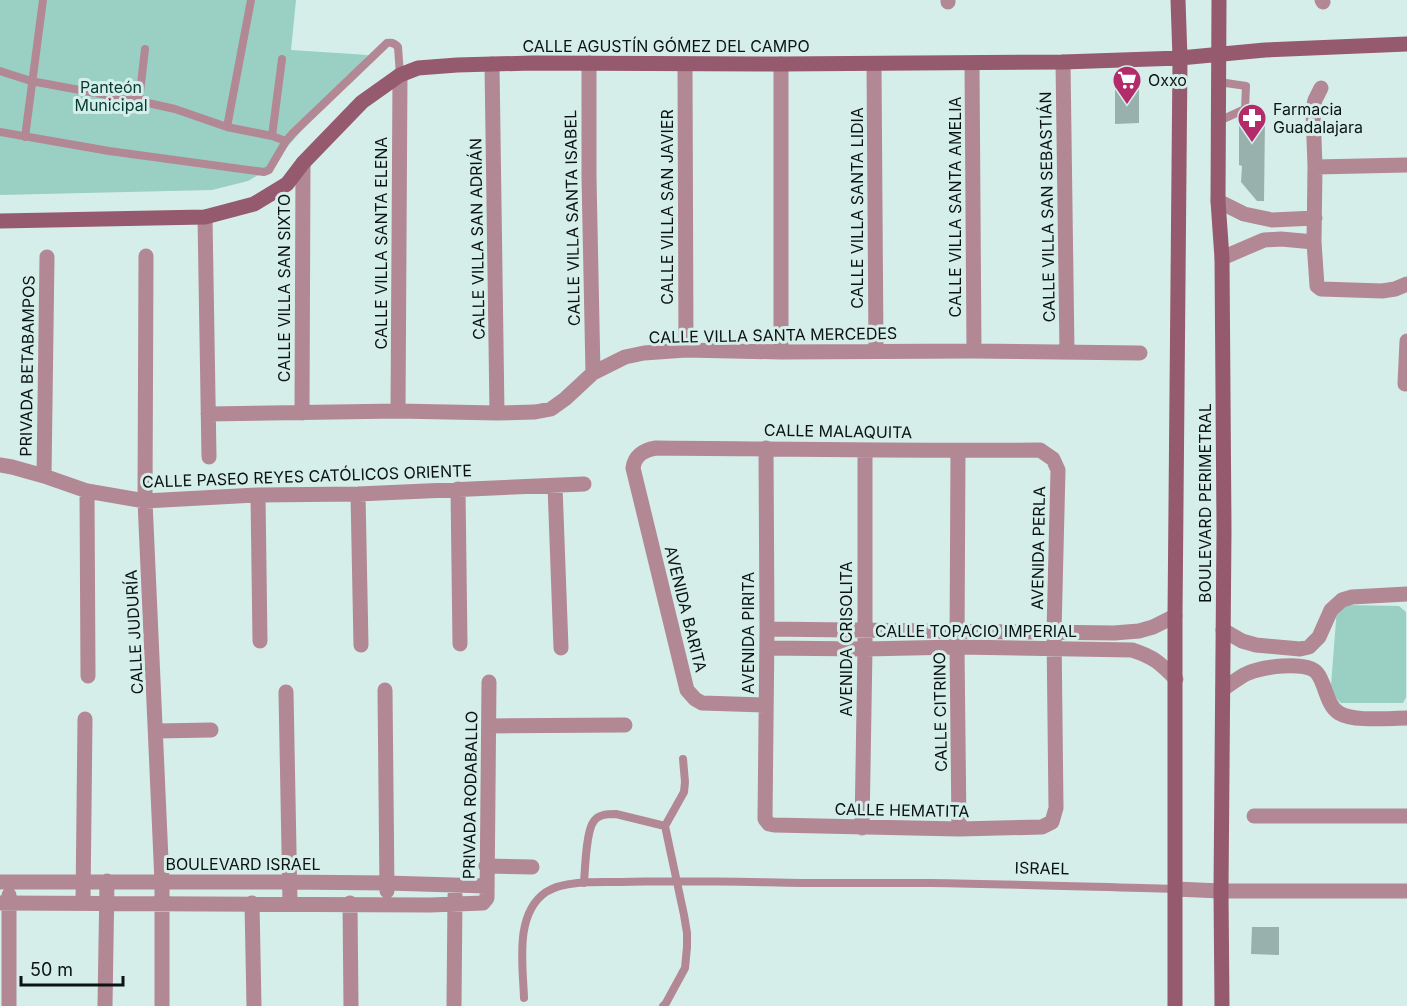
<svg xmlns="http://www.w3.org/2000/svg" width="1407" height="1006" font-family="Inter,sans-serif">
	<style>
		.green { fill: #9acfc4 }
		.building { fill: #99b1ac }
		.lines { fill: none; stroke-linecap: round; stroke-linejoin: round }
		.lane { stroke: #b28895; stroke-width: 8 }
		.street { stroke: #b28895; stroke-width: 15 }
		.secondary { stroke: #955a6e; stroke-width: 15 }
		.labels { text-anchor: middle; dominant-baseline: central; stroke-width: 6; stroke-linejoin: round; paint-order: stroke }
		.street-label { font-size: 16px; fill: #0b1412; stroke: #d5eee9 }
		.poi-label { font-size: 16px; fill: #0b1412; stroke: #d5eee9; text-anchor: start }
		.park-label { font-size: 16px; fill: #063b34; stroke: #d5eee9 }
	</style>
	<rect width="100%" height="100%" fill="#d5eee9"/>
	<path class="green" d="M0 0H296L291 50 368 55 267 170 248 181 212 190 0 195Z
		M1344 605 1399 606 1406 612V697L1403 703H1341L1335 697 1331 685 1337 608Z"/>
	<path class="building" d="M1139 86V123L1115 124V87Z
		M1251 113 1265 118 1264 201H1257L1241 182 1242 166 1239 165V123Z
		M1252 927H1279V955L1251 954Z"/>
	<g class="lines">
		<path class="lane" d="M0 71 31 81 139 101 175 109 227 127 272 136 286 141
			M139 101 145 49
			M1219 121 1245 109 1246 86 1219 82
			M227 127 251 0
			M0 132 109 151 264 172 269 170 286 141 293 133 387 43C392 42 395 43 398 47L400 75
			M272 136 282 59
			M25 137 43 0
			M665 826 684 792 685 782 683 759
			M584 883C585 870 586 830 594 821 599 814 608 814 616 814L665 826 684 915 687 933V947L685 968 666 1003 663 1006
			M524 998C523 965 514 914 546 892 564 880 600 882 621 882 682 880 742 882 803 883 845 883 888 883 930 883 1012 884 1094 887 1175 889"/>
		<path class="street" d="M948 0V2
			M1322 0 1323 2
			M1063 62 1067 352
			M589 63V177L593 373
			M492 64 497 413
			M685 64 686 350
			M874 64 876 351
			M972 64 974 351
			M1321 88 1315 100 1313 110 1315 167 1314 242 1317 286 1321 289 1382 291 1395 289 1407 284
			M1315 167 1407 165
			M1218 201 1244 214 1272 220 1315 218
			M205 217 209 457
			M146 256 145 501 162 882V1006
			M1222 258 1264 240 1281 239 1314 242
			M781 352V64
			M1405 384 1407 341
			M398 411 400 75
			M302 413 303 163
			M208 414 398 411 497 413 535 412 551 409 565 399 593 373 625 357 644 353 686 350 781 352 974 351 1140 353
			M958 451 957 647 959 829
			M0 465 12 467 44 476 87 491 145 501 258 495 358 494 584 484
			M44 476 47 257
			M555 486 561 648
			M458 489 460 644
			M87 491 88 676
			M358 494 361 645
			M258 495 260 641
			M767 629 1114 633 1139 631 1153 627 1175 616
			M1223 630 1242 641 1256 645 1300 649 1309 647 1319 637 1331 610 1342 600 1352 597 1407 594
			M767 648 865 649 957 647 1132 650C1154 657 1160 663 1176 679
			M1223 689C1231 684 1238 678 1246 674 1259 667 1307 660 1317 673 1326 684 1326 705 1339 713 1354 722 1389 718 1407 718
			M385 690 387 891
			M286 692 290 903
			M766 705 702 703 695 699 687 690 633 468C635 455 644 450 656 448 784 449 912 451 1040 450L1053 459 1058 470 1054 632 1056 808 1052 822 1042 827 959 829 774 825 769 824 765 819 767 629 766 448
			M489 726 625 725
			M157 731 211 730
			M1254 816H1407
			M862 828 865 649V450
			M486 866 532 867
			M0 882H289L387 883 486 886
			M1175 889 1221 891H1407
			M9 895V1006
			M0 903 430 905 483 903 487 898 489 682
			M83 903 85 719
			M252 903 254 1006
			M350 903 351 1006
			M105 1006 107 881
			M454 1006 455 895"/>
		<path class="secondary" d="M1219 0 1218 201 1222 258 1224 530 1221 891 1222 1006
			M0 221 205 217 254 204 287 184 303 163 362 102 400 75 418 68 457 65 533 63 781 64 1063 62 1180 58 1265 50 1407 44
			M1175 1006V616L1180 58 1178 0"/>
	</g>
	<defs>
		<g id="supermarket-pin" transform="scale(1.5)"><path d="M0 17L-7.5 6A9.5 9.5 0 1 1 7.5 6Z" fill="#b42b69" stroke="#d5eee9"/><path d="M-6-5.5h2.5l.6 2H6L4.5 2H-2.5L-4.4-4H-6ZM-1.5 3.2a1.3 1.3 0 1 0 .1 0ZM3 3.2a1.3 1.3 0 1 0 .1 0Z" fill="#fff"/></g>
		<g id="pharmacy-pin" transform="scale(1.5)"><path d="M0 17L-7.5 6A9.5 9.5 0 1 1 7.5 6Z" fill="#b42b69" stroke="#d5eee9"/><path d="M-2-6h4v4h4v4h-4v4h-4v-4h-4v-4h4Z" fill="#fff"/></g>
	</defs>
	<g fill-rule="evenodd">
		<use href="#supermarket-pin" x="1127" y="80"/>
		<use href="#pharmacy-pin" x="1252" y="118"/>
	</g>
	<g class="labels">
		<g class="street-label">
			<text x="666" y="46">CALLE AGUSTÍN GÓMEZ DEL CAMPO</text>
			<text transform="translate(667 207) rotate(-90)">CALLE VILLA SAN JAVIER</text>
			<text transform="translate(955 207) rotate(-90)">CALLE VILLA SANTA AMELIA</text>
			<text transform="translate(1047 207) rotate(-91)">CALLE VILLA SAN SEBASTIÁN</text>
			<text transform="translate(857 208) rotate(-90)">CALLE VILLA SANTA LIDIA</text>
			<text transform="translate(572 218) rotate(-91)">CALLE VILLA SANTA ISABEL</text>
			<text transform="translate(477 239) rotate(-91)">CALLE VILLA SAN ADRIÁN</text>
			<text transform="translate(381 243) rotate(-90)">CALLE VILLA SANTA ELENA</text>
			<text transform="translate(284 288) rotate(-90)">CALLE VILLA SAN SIXTO</text>
			<text transform="translate(773 335) rotate(-1)">CALLE VILLA SANTA MERCEDES</text>
			<text transform="translate(27 366) rotate(-89)">PRIVADA BETABAMPOS</text>
			<text transform="translate(838 431) rotate(1)">CALLE MALAQUITA</text>
			<text transform="translate(307 476) rotate(-2)">CALLE PASEO REYES CATÓLICOS ORIENTE</text>
			<text transform="translate(1205 503) rotate(-90)">BOULEVARD PERIMETRAL</text>
			<text transform="translate(1038 548) rotate(-89)">AVENIDA PERLA</text>
			<text transform="translate(686 609) rotate(76)">AVENIDA BARITA</text>
			<text x="976" y="631">CALLE TOPACIO IMPERIAL</text>
			<text transform="translate(134 632) rotate(-93)">CALLE JUDURÍA</text>
			<text transform="translate(748 633) rotate(-90)">AVENIDA PIRITA</text>
			<text transform="translate(846 639) rotate(-90)">AVENIDA CRISOLITA</text>
			<text transform="translate(940 712) rotate(-91)">CALLE CITRINO</text>
			<text transform="translate(470 795) rotate(-89)">PRIVADA RODABALLO</text>
			<text transform="translate(902 810) rotate(1)">CALLE HEMATITA</text>
			<text x="243" y="864">BOULEVARD ISRAEL</text>
			<text transform="translate(1042 868) rotate(1)">ISRAEL</text>
		</g>
		<g class="poi-label">
			<text x="1148" y="80">Oxxo</text>
			<text x="1273" y="109">Farmacia<tspan x="1273" dy="18">Guadalajara</tspan></text>
		</g>
		<g class="park-label">
			<text x="111" y="87">Panteón<tspan x="111" dy="18">Municipal</tspan></text>
		</g>
	</g>
	<path d="M21 976v9h102v-9" fill="none" stroke="#0b1412" stroke-width="3"/>
	<text x="30" y="976" font-size="18" fill="#0b1412" stroke="#d5eee9" stroke-width="4.5" paint-order="stroke">50 m</text>
</svg>
